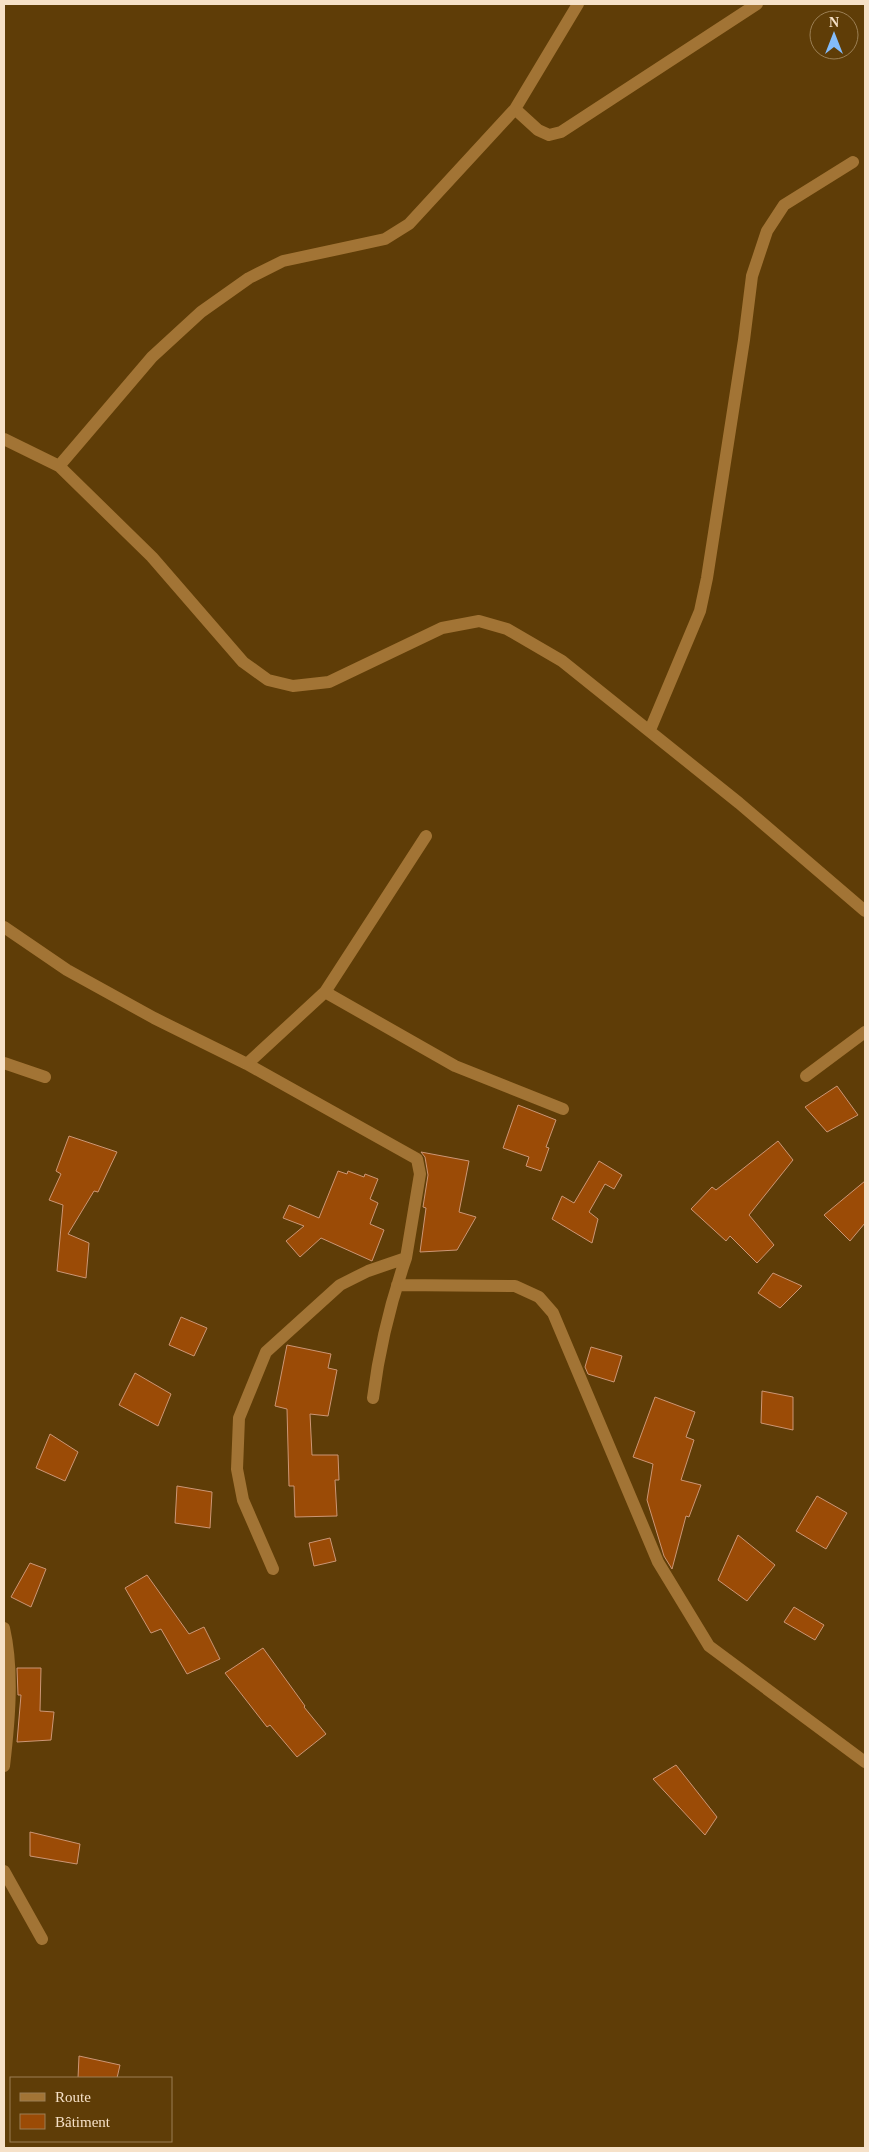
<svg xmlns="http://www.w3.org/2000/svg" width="869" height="2152" font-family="Georgia,serif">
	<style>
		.building { fill: #9b4b06; stroke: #cc9675 }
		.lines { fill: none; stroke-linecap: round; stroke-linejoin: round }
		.minor { stroke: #a27435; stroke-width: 12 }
	</style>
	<rect width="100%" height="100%" fill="#5f3d07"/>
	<path class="building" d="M837 1086 858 1115 827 1132 805 1107Z
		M518 1105 556 1120 546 1147 549 1148 541 1171 526 1166 529 1157 503 1148Z
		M69 1136 117 1152 98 1192 94 1191 68 1234 89 1243 86 1278 57 1271 63 1205 49 1200 61 1174 56 1171Z
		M778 1141 793 1160 749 1215 774 1245 757 1263 730 1236 726 1241 691 1209 712 1187 716 1190Z
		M421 1152 469 1161 459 1212 476 1217 457 1250 420 1252 426 1208 423 1207 428 1175 425 1157Z
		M599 1161 622 1175 614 1189 605 1184 589 1212 598 1219 592 1243 552 1219 562 1196 574 1203Z
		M338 1171 347 1174 348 1171 364 1177 365 1174 378 1179 370 1199 378 1203 370 1224 384 1230 372 1261 321 1238 300 1257 286 1241 304 1226 283 1218 289 1205 319 1218Z
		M865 1181V1223L850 1241 824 1215Z
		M773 1273 802 1286 780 1308 758 1293Z
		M181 1317 207 1328 194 1356 169 1345Z
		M287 1345 331 1354 328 1368 337 1370 328 1416 310 1414 312 1455H338L339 1480H335L337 1516 295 1517 294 1486H289L287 1409 275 1406Z
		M591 1347 622 1356 614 1382 588 1374 585 1367Z
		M135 1373 171 1394 158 1426 119 1405Z
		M762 1391 793 1397V1430L761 1423Z
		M655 1397 695 1412 686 1437 694 1440 681 1480 701 1485 689 1517 686 1516 672 1569 664 1556 647 1500 653 1464 633 1457Z
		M50 1434 78 1452 65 1481 36 1468Z
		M177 1486 212 1492 210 1528 175 1523Z
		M817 1496 847 1513 826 1549 796 1531Z
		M738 1535 775 1565 747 1601 718 1580Z
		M330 1538 336 1561 314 1566 309 1543Z
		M30 1563 46 1569 31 1607 11 1597Z
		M147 1575 189 1634 204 1627 220 1659 187 1674 161 1629 151 1633 125 1588Z
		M794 1607 824 1625 815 1640 784 1622Z
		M263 1648 305 1706 304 1707 326 1734 297 1757 270 1725 267 1727 225 1673Z
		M17 1668H41L40 1711 54 1712 51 1740 17 1742 21 1695H18Z
		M676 1765 717 1817 705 1835 653 1779Z
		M30 1832 80 1844 77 1864 30 1856Z
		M79 2056 120 2065 117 2078H78Z"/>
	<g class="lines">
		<path class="minor" d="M515 109 538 130 549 135 561 132 757 4
			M4 439 59 466 152 557 243 662 268 680 293 686 329 682 442 628 479 621 507 629 562 661 739 803 865 911
			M59 466 152 357 201 312 249 278 283 261 385 239 409 224 515 109 578 4
			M650 730 700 611 707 578 744 340 752 276 767 231 784 205 853 162
			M4 927 67 970 154 1018 247 1064 417 1159 420 1174 406 1258 368 1271 340 1285 266 1352 239 1418 237 1469 243 1500 273 1569
			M325 992 455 1066 563 1109
			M4 1063 45 1077
			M247 1064 325 992 426 836
			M806 1076 865 1032
			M397 1285 515 1286 539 1297 553 1313 658 1562 709 1646 865 1762
			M373 1398C379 1350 390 1304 406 1258
			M4 1628C14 1671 9 1723 4 1766
			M4 1871 42 1939"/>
	</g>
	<rect width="869" height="2152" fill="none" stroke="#f6e1c8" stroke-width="10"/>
	<rect x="10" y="2077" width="162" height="65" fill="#5f3d07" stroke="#9b7f54"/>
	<rect x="20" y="2093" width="25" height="8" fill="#a27435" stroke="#9b7f54"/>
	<text x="55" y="2102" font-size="15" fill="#f6e1c8">Route</text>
	<rect x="20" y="2114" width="25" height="15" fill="#9b4b06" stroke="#9b7f54"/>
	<text x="55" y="2127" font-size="15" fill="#f6e1c8">Bâtiment</text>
	<g transform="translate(834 35)"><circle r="24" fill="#5f3d07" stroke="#9b7f54"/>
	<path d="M0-4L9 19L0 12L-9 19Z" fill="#83bcfb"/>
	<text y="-8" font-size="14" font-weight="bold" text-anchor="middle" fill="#f6e1c8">N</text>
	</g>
</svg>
